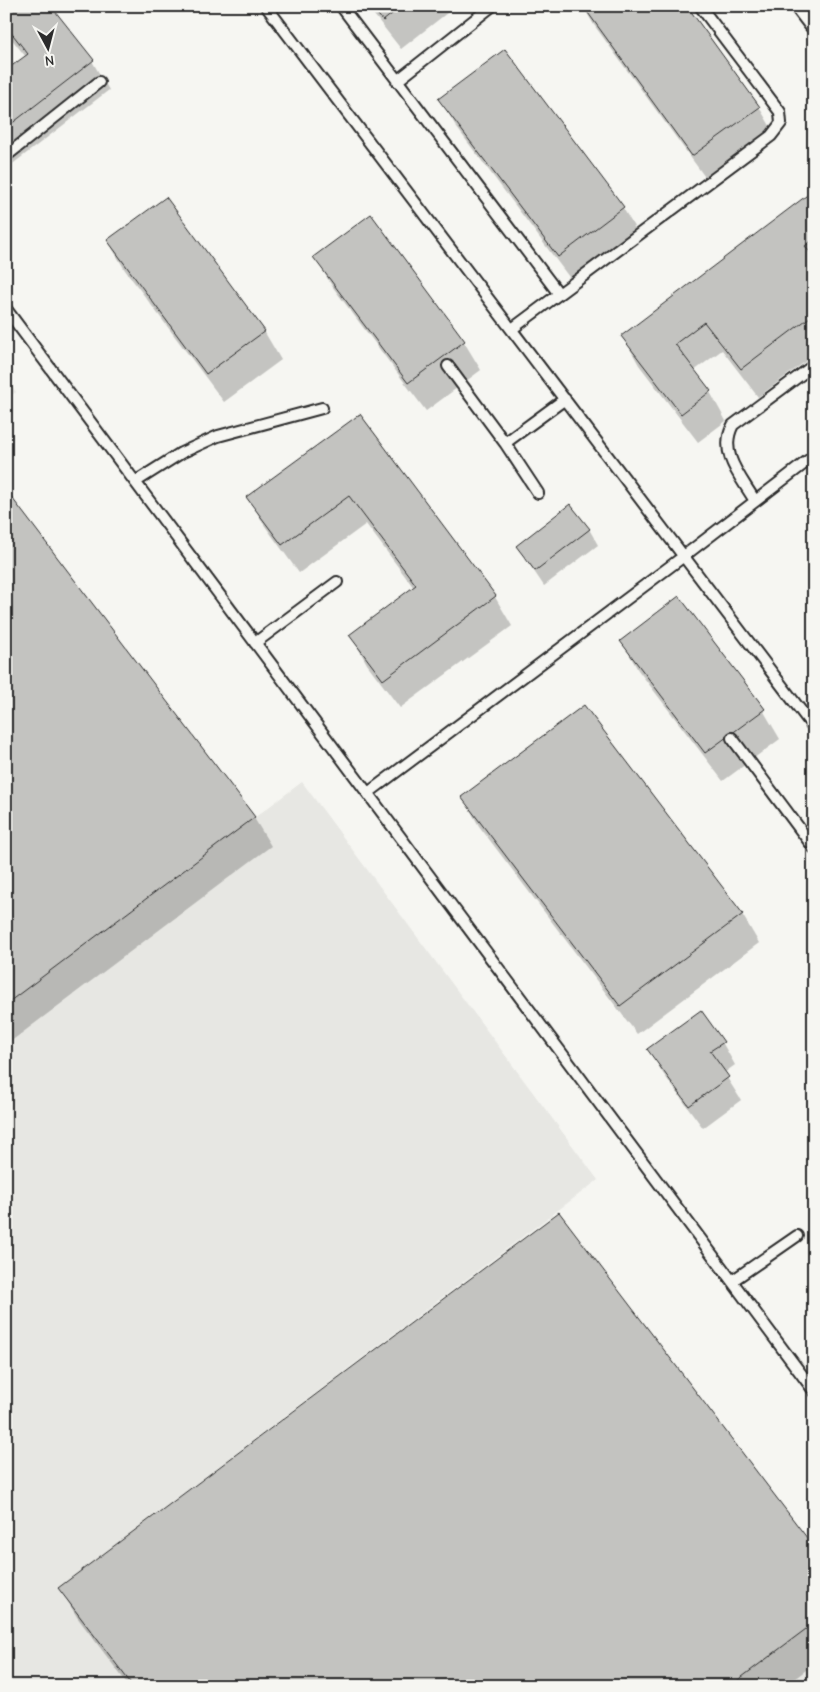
<svg xmlns="http://www.w3.org/2000/svg" width="820" height="1692" font-family="'Comic Neue',sans-serif">
	<style>
		.built { fill: #e7e7e3 }
		.shadow { fill: #0003 }
		.building { fill: #c3c3c0; stroke: #2b2b2b }
		.lines { fill: none; stroke-linecap: round; stroke-linejoin: round }
		.service-casing { stroke: #2b2b2b; stroke-width: 14 }
		.minor-casing { stroke: #2b2b2b; stroke-width: 24 }
		.service { stroke: #f6f6f2; stroke-width: 10 }
		.minor { stroke: #f6f6f2; stroke-width: 20 }
	</style>
	<rect width="100%" height="100%" fill="#f6f6f2"/>
	<filter id="ink" filterUnits="userSpaceOnUse"><feTurbulence type="fractalNoise" baseFrequency=".02" numOctaves="2"/><feDisplacementMap in="SourceGraphic" scale="10" xChannelSelector="R" yChannelSelector="G"/><feConvolveMatrix kernelMatrix="1 2 1 2 8 2 1 2 1" color-interpolation-filters="sRGB"/></filter>
	<g filter="url(#ink)">
		<path class="built" d="M6 378 16 392 6 399Z
			M302 782 598 1180 59 1587 133 1686H6V1004Z
			M814 1623V1686H730Z"/>
		<path class="shadow" d="M6 6 92 61 109 90 6 169V72L26 57 6 32Z
			M367 6H456L401 49Z
			M583 6H685L759 107 776 136 710 184 594 25Z
			M505 51 623 208 640 237 575 285 457 128 440 99Z
			M814 191V355L758 397 722 350 694 371 710 392 726 421 698 442 639 365 623 336Z
			M370 216 464 342 481 370 426 411 332 286 315 257Z
			M108 241 264 331 281 360 224 402 125 270Z
			M359 415 495 597 512 626 400 708 367 664 351 635 414 588 366 524 299 573 265 526 248 497Z
			M6 492 254 818 271 846 6 1045Z
			M589 529 598 545 544 586 517 546Z
			M622 641 763 710 780 739 723 781 638 670Z
			M463 797 742 914 759 943 637 1034 479 826Z
			M722 1042 735 1065 724 1073 741 1100 703 1128 662 1072 649 1049Z
			M814 1549V1664L785 1686H129L77 1617 60 1588Z"/>
		<path class="building" d="M6 6H51L94 60 6 128V70L28 54 6 26Z
			M371 6H402L383 21Z
			M583 6H687L760 107 692 156Z
			M505 49 624 207 558 257 438 99Z
			M814 190V244L811 241 805 246 814 257V314L741 369 704 322 675 344 711 391 681 414 621 336Z
			M166 197 265 331 206 374 107 240Z
			M371 214 465 341 408 383 313 257Z
			M360 414 496 596 383 680 349 635 416 585 349 496 282 545 246 497Z
			M6 490 255 817 6 1004Z
			M570 504 590 529 535 571 516 546Z
			M679 596 765 709 705 753 620 641Z
			M584 705 743 914 620 1006 461 797Z
			M701 1010 724 1042 710 1051 729 1077 689 1106 647 1049Z
			M559 1212 814 1547V1623L730 1686H133L58 1588Z"/>
		<g class="lines">
			<g class="service-casing">
				<path id="service" d="M266 6 814 728
					M341 6 559 294
					M397 81 492 6
					M6 156 99 82
					M6 309 814 1391
					M512 329 771 136 781 123 780 112 700 6
					M448 366 505 443 538 493
					M505 443 565 399
					M135 482 181 453 218 436 322 408
					M755 501C741 477 718 453 733 425L814 365
					M255 643 337 582
					M732 738 814 848
					M368 793 684 556 814 456
					M732 1281 797 1236"/>
			</g>
			<g class="minor-casing">
				<path id="minor" d="M801 6 814 23"/>
			</g>
			<use href="#service" class="service"/>
			<use href="#minor" class="minor"/>
		</g>
	</g>
	<rect width="820" height="1692" fill="none" stroke="#f6f6f2" stroke-width="25"/>
	<rect x="12" y="12" width="795" height="1667" fill="none" stroke="#2b2b2b" stroke-width="2" filter="url(#ink)"/>
	<g transform="translate(48 48) rotate(173)" stroke="#f6f6f2" stroke-width="4" paint-order="stroke">
	<path d="M0-4L9 19L0 12L-9 19Z" fill="#2b2b2b"/>
	<text y="-8" font-size="14" font-weight="bold" text-anchor="middle" fill="#2b2b2b">N</text>
	</g>
</svg>
